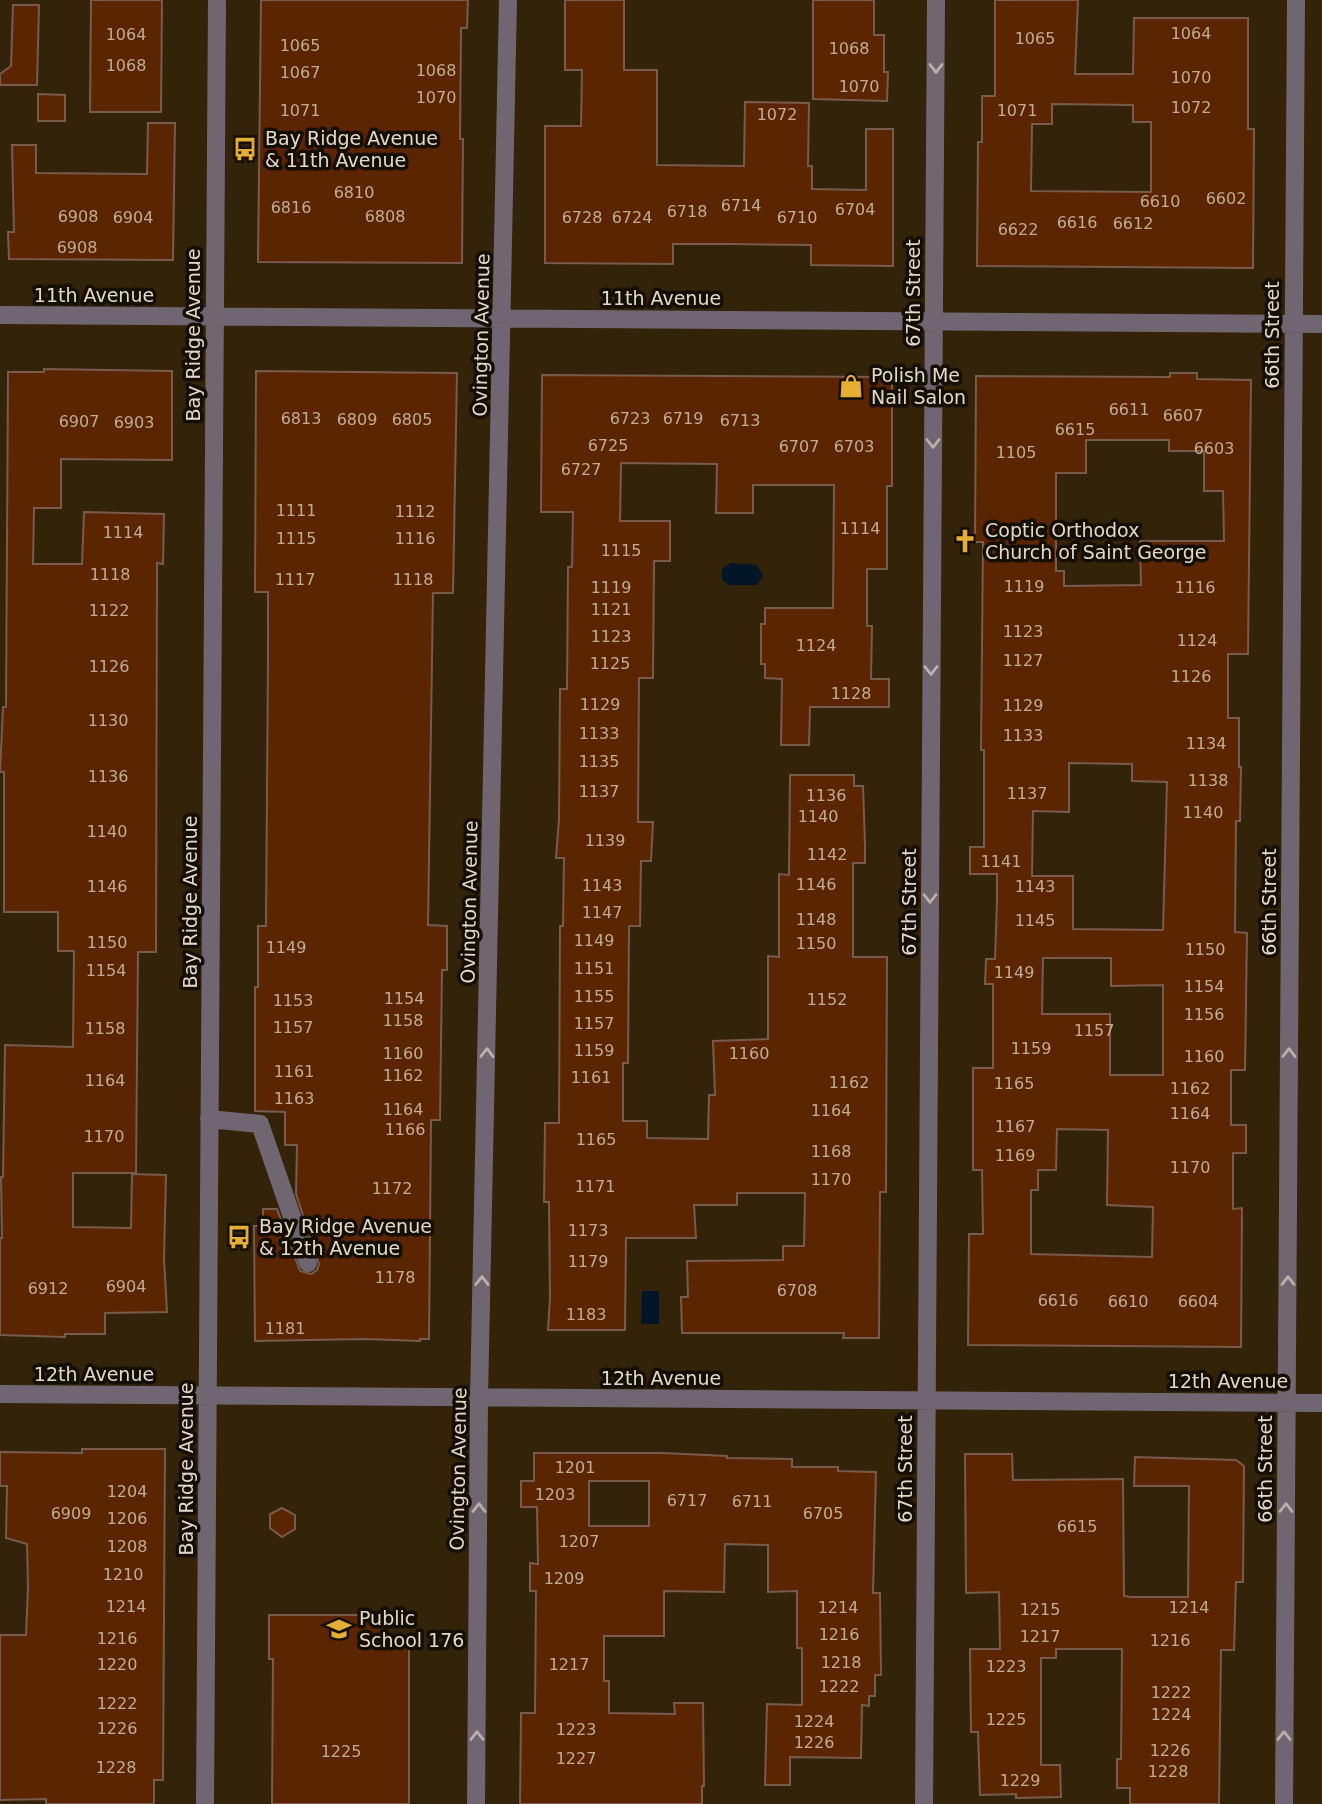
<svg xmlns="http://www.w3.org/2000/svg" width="1322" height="1804" font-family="'DejaVu Sans',sans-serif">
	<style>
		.water { fill: #021527 }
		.building { fill: #5c2502; stroke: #795b4d; stroke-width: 2; fill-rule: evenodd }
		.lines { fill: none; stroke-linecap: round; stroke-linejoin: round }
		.minor { stroke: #6f6671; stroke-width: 18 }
		.oneway { stroke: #bab1ab }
		.labels { text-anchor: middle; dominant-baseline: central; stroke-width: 7; stroke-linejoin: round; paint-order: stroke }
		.number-label { font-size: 16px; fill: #c0ac98 }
		.poi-label { font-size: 19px; fill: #e2d9ca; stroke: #140e05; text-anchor: start }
		.street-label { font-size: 19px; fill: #e2d9ca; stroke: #140e05 }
	</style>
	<rect width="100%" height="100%" fill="#322309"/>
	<path class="water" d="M731 563 756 565 763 575 757 585H729L723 581 721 573 724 567Z
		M642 1291H659V1324H641Z"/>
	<path class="building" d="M91 0H162L161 112H90Z
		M261 0H468L467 28H461L460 139H463L462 263 258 262Z
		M565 0H624V70H657V165L744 166 745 102 809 103 808 166H812V189L866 190V129H893V266L811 265V245L728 244H673V264L545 263V126H581L582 70H565Z
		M813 0H874V35H884V72H888L887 101 813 99Z
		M995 0H1078L1075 74H1133L1134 18H1248V129H1254L1253 268 977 266 978 142H982V96H995ZM1052 104 1133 105V122H1151V192L1031 191 1032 124H1052Z
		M13 5H39L37 85H0V74L11 66Z
		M38 94 65 95V121H38Z
		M148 123H175L173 260 9 259 8 232H14L12 145H36V173L147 174Z
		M44 369 172 371V460L61 459V508H34L33 564H82L84 512 164 514 163 564 157 563 156 952H138L136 1173H73V1227L131 1228 132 1174 166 1175 164 1259 167 1312 105 1313V1334H65V1337L0 1335V1238H2L1 1177H3L5 1045 73 1047 74 951H58V912H4V772H0L3 707H6L8 372H44Z
		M256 371 457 373 453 593H433L428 925 447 926V970H442L440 1120H431L429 1339H420V1341L365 1339 255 1341 254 1226H263V1209H277L300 1271 311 1274 317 1270 319 1264 296 1194 297 1145H285V1112L255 1111V987H258V926H266L268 658V592H255Z
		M1170 373H1197V379L1251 380 1248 654H1228V718H1239V767H1241L1240 821H1236L1235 932 1247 933 1245 1070H1231V1125H1246V1153H1233V1209L1242 1208 1241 1347 968 1345 969 1234H983L982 1170H973V1068H993V984H985L986 959H995L997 902V874H970V847H984V750H981L983 542H975L976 376 1170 377ZM1086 440H1169V451H1204V491H1223L1224 541H1140L1141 585 1064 586V571H1056V473H1086ZM1069 763 1132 764V781L1167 782 1163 930 1073 929V876H1032L1033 811 1069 812ZM1043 958H1111V986L1163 985V1075H1110V1014H1042ZM1057 1129 1108 1130 1107 1205 1153 1207 1152 1257 1031 1254V1190H1038V1170H1056Z
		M542 375 892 377V486H887V569H867V626H872L871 679H889V707H810L809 745H781L782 679 765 678V664H761V624H765V608H833L834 485H753V513H716L717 464 621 463 620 521H670V561H654L653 678H639L638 822H653L651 861H641L640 926H629L628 1063H623V1121H647V1138L708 1139 709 1095H715L713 1041 768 1039V956L779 957V874L789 875 790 775H854V786H863L865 845V863H853V957H887L886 1192H880L879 1338H843L844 1333H682L681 1297H688L687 1261 783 1260V1246H804L805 1193H737V1205H694L696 1238H626L625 1330H548L550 1298 549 1202H544L545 1123H559L560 926H563L564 858H556L559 819 560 689H567L568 567H572L573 512H541Z
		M82 1449H165L163 1780H154V1804H46V1799L0 1800V1635H26L28 1587 27 1544 6 1538 7 1486H0V1452L82 1453Z
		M534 1453H663L727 1456V1458L792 1459V1467H838V1471L876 1472 873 1593H880L881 1675H875V1696H869V1706L862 1705 861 1758 790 1757V1785H765L767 1704 802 1705V1648H797V1591L768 1592V1545L725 1544 724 1592 664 1591V1636H604V1681H609V1713L675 1714 674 1703H703L704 1786H702V1804H520L521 1713H535L536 1591H530V1563L538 1564 537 1507H521V1481H534ZM589 1481H649V1526H589Z
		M965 1454H1012L1013 1480 1123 1479 1124 1596 1131 1597H1188L1189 1486H1134L1135 1457 1236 1460 1244 1466 1243 1582H1236L1234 1650H1221L1219 1804H1130V1788H1117V1759H1121L1122 1649H1056V1658H1041V1765H1060L1061 1797 1016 1798V1794L980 1795 978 1732H971L970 1649H1000L999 1592 966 1593Z
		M282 1508 295 1515V1529L282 1537 270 1528V1514Z
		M269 1615H383V1646H409V1804H272L273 1659H269Z"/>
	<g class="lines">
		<path class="minor" d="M0 315 1322 324
			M209 1119 260 1124 308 1263
			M0 1394 1322 1403
			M205 1804 217 0
			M476 1804 479 1398 508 0
			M924 1804 936 0
			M1284 1804 1296 0"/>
	</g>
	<defs><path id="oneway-chevron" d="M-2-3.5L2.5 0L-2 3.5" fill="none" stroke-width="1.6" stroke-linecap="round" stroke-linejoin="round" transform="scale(1.75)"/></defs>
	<g class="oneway">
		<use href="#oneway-chevron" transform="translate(936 68) rotate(90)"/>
		<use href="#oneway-chevron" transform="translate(933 443) rotate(90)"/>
		<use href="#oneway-chevron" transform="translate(931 670) rotate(90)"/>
		<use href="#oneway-chevron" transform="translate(930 898) rotate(90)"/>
		<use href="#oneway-chevron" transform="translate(487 1053) rotate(-89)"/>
		<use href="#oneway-chevron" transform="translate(1289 1053) rotate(-90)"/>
		<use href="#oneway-chevron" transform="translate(482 1281) rotate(-89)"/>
		<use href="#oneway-chevron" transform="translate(1288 1281) rotate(-90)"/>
		<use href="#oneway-chevron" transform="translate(479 1508) rotate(-90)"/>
		<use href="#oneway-chevron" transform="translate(1286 1508) rotate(-90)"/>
		<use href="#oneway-chevron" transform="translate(477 1736) rotate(-90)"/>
		<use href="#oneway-chevron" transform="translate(1284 1736) rotate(-90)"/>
	</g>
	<defs>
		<g id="bus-bare" transform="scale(1.89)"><path d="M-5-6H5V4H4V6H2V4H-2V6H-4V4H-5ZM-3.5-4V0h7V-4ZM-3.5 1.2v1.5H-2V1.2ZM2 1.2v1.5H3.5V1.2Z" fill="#e4ae35" stroke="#140e05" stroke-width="2.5" paint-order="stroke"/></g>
		<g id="shop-bare" transform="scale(1.89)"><path d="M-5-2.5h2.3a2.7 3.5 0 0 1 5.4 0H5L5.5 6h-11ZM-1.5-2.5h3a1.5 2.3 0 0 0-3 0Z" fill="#e4ae35" stroke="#140e05" stroke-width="2.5" paint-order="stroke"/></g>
		<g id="church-bare" transform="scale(1.89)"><path d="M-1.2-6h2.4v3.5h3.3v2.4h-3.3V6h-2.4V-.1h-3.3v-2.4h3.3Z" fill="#e4ae35" stroke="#140e05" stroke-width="2.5" paint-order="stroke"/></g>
		<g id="school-bare" transform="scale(1.89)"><path d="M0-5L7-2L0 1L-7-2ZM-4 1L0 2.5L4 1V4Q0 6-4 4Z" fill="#e4ae35" stroke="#140e05" stroke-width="2.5" paint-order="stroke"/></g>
	</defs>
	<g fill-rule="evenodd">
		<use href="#bus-bare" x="245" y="149"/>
		<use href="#shop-bare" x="851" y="386"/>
		<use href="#church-bare" x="965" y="541"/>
		<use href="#bus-bare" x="239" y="1237"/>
		<use href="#school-bare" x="339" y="1629"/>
	</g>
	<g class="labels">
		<g class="number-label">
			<text x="1191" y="33">1064</text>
			<text x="126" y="34">1064</text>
			<text x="1035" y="38">1065</text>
			<text x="300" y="45">1065</text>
			<text x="849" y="48">1068</text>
			<text x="126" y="65">1068</text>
			<text x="436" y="70">1068</text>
			<text x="300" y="72">1067</text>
			<text x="1191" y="77">1070</text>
			<text x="859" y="86">1070</text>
			<text x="436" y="97">1070</text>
			<text x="1191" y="107">1072</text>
			<text x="300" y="110">1071</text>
			<text x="1017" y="110">1071</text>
			<text x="777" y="114">1072</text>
			<text x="354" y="192">6810</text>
			<text x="1226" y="198">6602</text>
			<text x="1160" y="201">6610</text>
			<text x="741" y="205">6714</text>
			<text x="291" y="207">6816</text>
			<text x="855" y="209">6704</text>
			<text x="687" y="211">6718</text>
			<text x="78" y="216">6908</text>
			<text x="385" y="216">6808</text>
			<text x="133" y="217">6904</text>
			<text x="582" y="217">6728</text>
			<text x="632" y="217">6724</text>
			<text x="797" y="217">6710</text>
			<text x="1077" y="222">6616</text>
			<text x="1133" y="223">6612</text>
			<text x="1018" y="229">6622</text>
			<text x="77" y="247">6908</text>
			<text x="1129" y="409">6611</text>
			<text x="1183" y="415">6607</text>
			<text x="301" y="418">6813</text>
			<text x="630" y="418">6723</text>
			<text x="683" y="418">6719</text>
			<text x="357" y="419">6809</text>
			<text x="412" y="419">6805</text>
			<text x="740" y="420">6713</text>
			<text x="79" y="421">6907</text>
			<text x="134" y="422">6903</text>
			<text x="1075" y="429">6615</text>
			<text x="608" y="445">6725</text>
			<text x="799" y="446">6707</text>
			<text x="854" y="446">6703</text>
			<text x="1214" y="448">6603</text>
			<text x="1016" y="452">1105</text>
			<text x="581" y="469">6727</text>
			<text x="296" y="510">1111</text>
			<text x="415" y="511">1112</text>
			<text x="860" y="528">1114</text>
			<text x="123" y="532">1114</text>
			<text x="296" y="538">1115</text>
			<text x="415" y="538">1116</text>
			<text x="621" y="550">1115</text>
			<text x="110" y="574">1118</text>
			<text x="295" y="579">1117</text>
			<text x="413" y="579">1118</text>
			<text x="1024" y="586">1119</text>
			<text x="611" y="587">1119</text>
			<text x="1195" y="587">1116</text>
			<text x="611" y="609">1121</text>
			<text x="109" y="610">1122</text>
			<text x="1023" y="631">1123</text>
			<text x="611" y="636">1123</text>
			<text x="1197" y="640">1124</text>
			<text x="816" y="645">1124</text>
			<text x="1023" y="660">1127</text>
			<text x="610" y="663">1125</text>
			<text x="109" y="666">1126</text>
			<text x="1191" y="676">1126</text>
			<text x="851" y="693">1128</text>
			<text x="600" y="704">1129</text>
			<text x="1023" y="705">1129</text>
			<text x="108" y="720">1130</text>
			<text x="599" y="733">1133</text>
			<text x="1023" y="735">1133</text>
			<text x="1206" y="743">1134</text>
			<text x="599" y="761">1135</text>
			<text x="108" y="776">1136</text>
			<text x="1208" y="780">1138</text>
			<text x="599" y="791">1137</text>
			<text x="1027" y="793">1137</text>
			<text x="826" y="795">1136</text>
			<text x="1203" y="812">1140</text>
			<text x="818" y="816">1140</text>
			<text x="107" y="831">1140</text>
			<text x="605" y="840">1139</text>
			<text x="827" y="854">1142</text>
			<text x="1001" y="861">1141</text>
			<text x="816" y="884">1146</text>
			<text x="602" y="885">1143</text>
			<text x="107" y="886">1146</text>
			<text x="1035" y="886">1143</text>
			<text x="602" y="912">1147</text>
			<text x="816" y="919">1148</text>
			<text x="1035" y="920">1145</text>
			<text x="594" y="940">1149</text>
			<text x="107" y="942">1150</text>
			<text x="816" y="943">1150</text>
			<text x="286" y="947">1149</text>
			<text x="1205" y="949">1150</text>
			<text x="594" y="968">1151</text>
			<text x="106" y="970">1154</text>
			<text x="1014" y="972">1149</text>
			<text x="1204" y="986">1154</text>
			<text x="594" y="996">1155</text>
			<text x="404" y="998">1154</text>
			<text x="827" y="999">1152</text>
			<text x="293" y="1000">1153</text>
			<text x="1204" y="1014">1156</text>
			<text x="403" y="1020">1158</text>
			<text x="594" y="1023">1157</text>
			<text x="293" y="1027">1157</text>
			<text x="105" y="1028">1158</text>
			<text x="1094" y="1030">1157</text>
			<text x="1031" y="1048">1159</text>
			<text x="594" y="1050">1159</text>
			<text x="403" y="1053">1160</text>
			<text x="749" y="1053">1160</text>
			<text x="1204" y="1056">1160</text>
			<text x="294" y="1071">1161</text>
			<text x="403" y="1075">1162</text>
			<text x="591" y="1077">1161</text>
			<text x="105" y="1080">1164</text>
			<text x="849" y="1082">1162</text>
			<text x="1014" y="1083">1165</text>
			<text x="1190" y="1088">1162</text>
			<text x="294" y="1098">1163</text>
			<text x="403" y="1109">1164</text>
			<text x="831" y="1110">1164</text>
			<text x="1190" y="1113">1164</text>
			<text x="1015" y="1126">1167</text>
			<text x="405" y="1129">1166</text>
			<text x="104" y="1136">1170</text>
			<text x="596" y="1139">1165</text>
			<text x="831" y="1151">1168</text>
			<text x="1015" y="1155">1169</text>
			<text x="1190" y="1167">1170</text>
			<text x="831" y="1179">1170</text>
			<text x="595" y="1186">1171</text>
			<text x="392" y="1188">1172</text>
			<text x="588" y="1230">1173</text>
			<text x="588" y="1261">1179</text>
			<text x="395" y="1277">1178</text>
			<text x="126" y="1286">6904</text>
			<text x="48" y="1288">6912</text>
			<text x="797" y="1290">6708</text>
			<text x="1058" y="1300">6616</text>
			<text x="1128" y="1301">6610</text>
			<text x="1198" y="1301">6604</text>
			<text x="586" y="1314">1183</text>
			<text x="285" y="1328">1181</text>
			<text x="575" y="1467">1201</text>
			<text x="127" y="1491">1204</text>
			<text x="555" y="1494">1203</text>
			<text x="687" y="1500">6717</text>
			<text x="752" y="1501">6711</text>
			<text x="71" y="1513">6909</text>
			<text x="823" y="1513">6705</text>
			<text x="127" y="1518">1206</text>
			<text x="1077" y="1526">6615</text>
			<text x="579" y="1541">1207</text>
			<text x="127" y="1546">1208</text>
			<text x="123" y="1574">1210</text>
			<text x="564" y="1578">1209</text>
			<text x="126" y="1606">1214</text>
			<text x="838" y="1607">1214</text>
			<text x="1189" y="1607">1214</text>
			<text x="1040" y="1609">1215</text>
			<text x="839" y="1634">1216</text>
			<text x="1040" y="1636">1217</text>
			<text x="117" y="1638">1216</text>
			<text x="1170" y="1640">1216</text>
			<text x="841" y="1662">1218</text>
			<text x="117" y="1664">1220</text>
			<text x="569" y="1664">1217</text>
			<text x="1006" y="1666">1223</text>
			<text x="839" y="1686">1222</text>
			<text x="1171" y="1692">1222</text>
			<text x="117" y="1703">1222</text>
			<text x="1171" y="1714">1224</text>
			<text x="1006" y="1719">1225</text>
			<text x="814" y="1721">1224</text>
			<text x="117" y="1728">1226</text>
			<text x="576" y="1729">1223</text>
			<text x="814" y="1742">1226</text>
			<text x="1170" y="1750">1226</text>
			<text x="341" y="1751">1225</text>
			<text x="576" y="1758">1227</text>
			<text x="116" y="1767">1228</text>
			<text x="1168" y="1771">1228</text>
			<text x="1020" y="1780">1229</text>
		</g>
		<g class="poi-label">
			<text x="265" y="138">Bay Ridge Avenue<tspan x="265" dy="22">&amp; 11th Avenue</tspan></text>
			<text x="871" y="375">Polish Me<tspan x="871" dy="22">Nail Salon</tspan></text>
			<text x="985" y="530">Coptic Orthodox<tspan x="985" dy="22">Church of Saint George</tspan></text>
			<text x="259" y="1226">Bay Ridge Avenue<tspan x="259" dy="22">&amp; 12th Avenue</tspan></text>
			<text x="359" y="1618">Public<tspan x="359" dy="22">School 176</tspan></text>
		</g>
		<g class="street-label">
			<text transform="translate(913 293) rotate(-90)">67th Street</text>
			<text x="94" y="295">11th Avenue</text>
			<text x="661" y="298">11th Avenue</text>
			<text transform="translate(193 335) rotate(-90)">Bay Ridge Avenue</text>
			<text transform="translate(481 335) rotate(-89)">Ovington Avenue</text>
			<text transform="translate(1272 335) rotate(-90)">66th Street</text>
			<text transform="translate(190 902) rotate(-90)">Bay Ridge Avenue</text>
			<text transform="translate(469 902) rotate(-89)">Ovington Avenue</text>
			<text transform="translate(909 902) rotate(-90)">67th Street</text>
			<text transform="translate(1269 902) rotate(-90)">66th Street</text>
			<text x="94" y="1374">12th Avenue</text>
			<text x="661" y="1378">12th Avenue</text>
			<text x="1228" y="1381">12th Avenue</text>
			<text transform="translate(186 1469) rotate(-90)">Bay Ridge Avenue</text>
			<text transform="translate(458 1469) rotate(-89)">Ovington Avenue</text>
			<text transform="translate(905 1469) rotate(-90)">67th Street</text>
			<text transform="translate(1265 1469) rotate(-90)">66th Street</text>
		</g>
	</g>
</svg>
